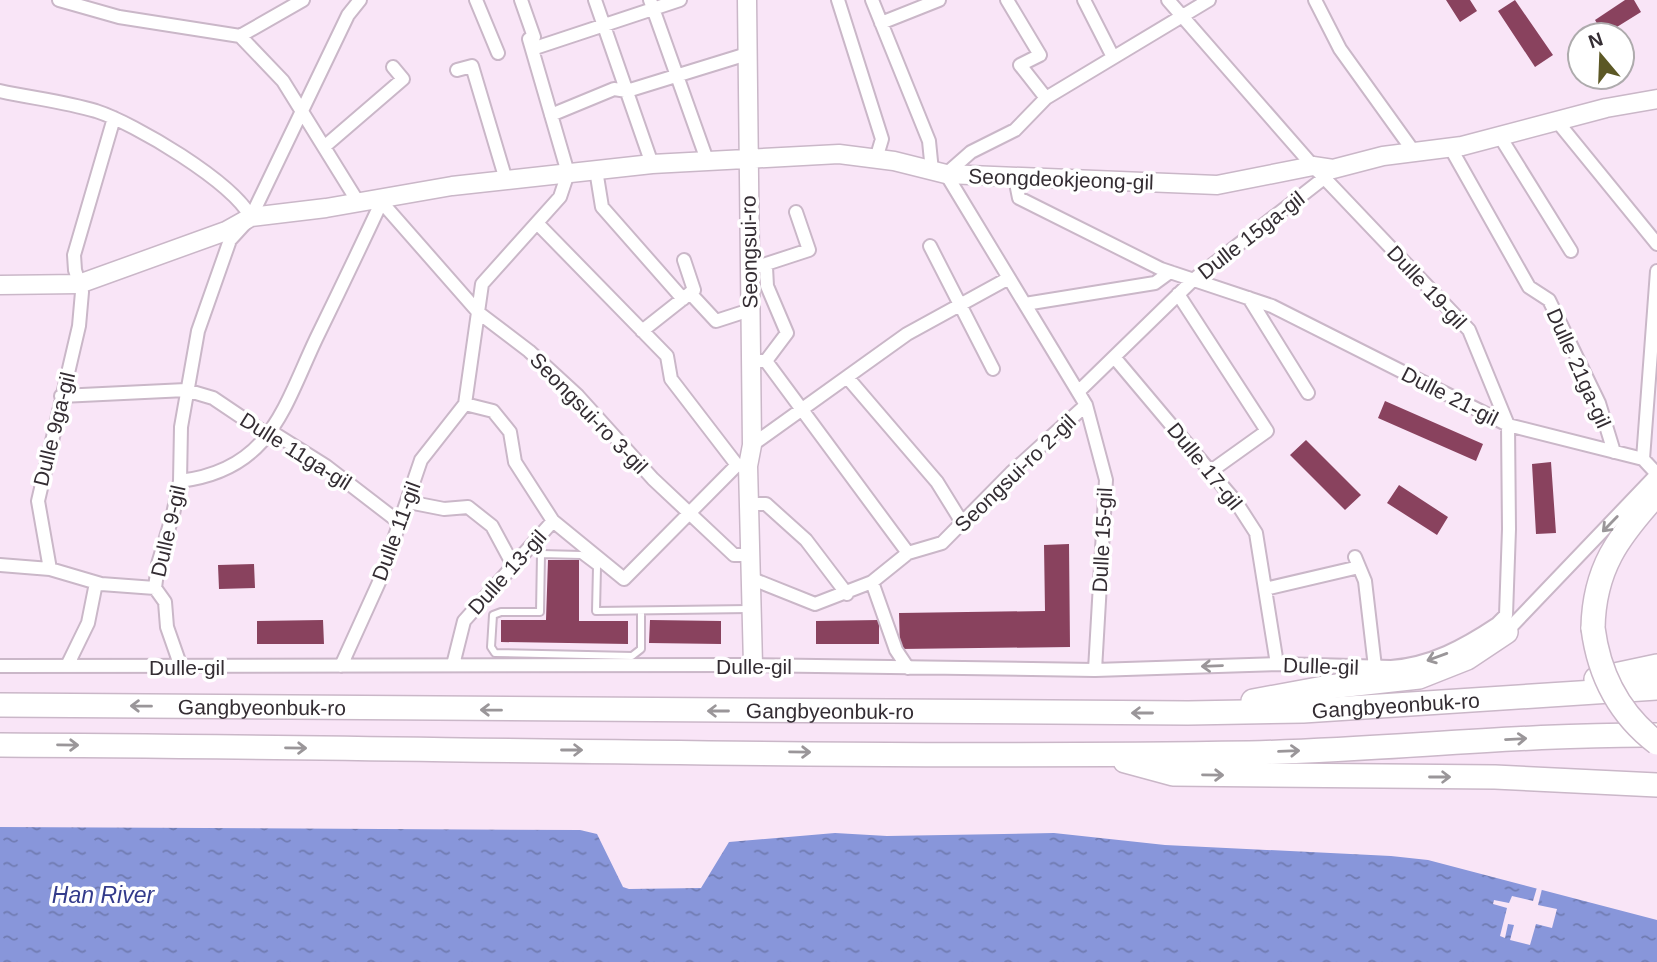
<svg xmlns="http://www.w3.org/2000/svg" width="1657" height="962" font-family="Arial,sans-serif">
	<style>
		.water { fill: url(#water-ripples) }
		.pier { fill: #f9e5f7 }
		.building { fill: #89425e }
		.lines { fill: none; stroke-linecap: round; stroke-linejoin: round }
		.lane-casing { stroke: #cab7c8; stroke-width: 10 }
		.street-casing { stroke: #cab7c8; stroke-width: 16 }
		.secondary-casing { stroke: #cab7c8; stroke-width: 21 }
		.highway-casing { stroke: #cab7c8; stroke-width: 26 }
		.lane { stroke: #fff; stroke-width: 6 }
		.street { stroke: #fff; stroke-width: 12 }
		.secondary { stroke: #fff; stroke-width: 18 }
		.highway { stroke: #fff; stroke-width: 23 }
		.highway-bridge-casing { stroke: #cab7c8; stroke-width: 26; stroke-linecap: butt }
		.highway-bridge { stroke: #fff; stroke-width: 23 }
		.oneway { stroke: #9a9699 }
		.labels { text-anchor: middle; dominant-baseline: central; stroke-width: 7; stroke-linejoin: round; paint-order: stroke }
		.street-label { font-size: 21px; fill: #342d33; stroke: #fff }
		.water-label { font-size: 23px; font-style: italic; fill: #333b8b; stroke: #fff }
	</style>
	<defs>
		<pattern id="water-ripples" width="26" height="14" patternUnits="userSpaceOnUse" patternTransform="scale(1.75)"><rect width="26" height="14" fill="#8896da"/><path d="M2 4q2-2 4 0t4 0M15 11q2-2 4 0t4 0" fill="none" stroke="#707bb1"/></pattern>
	</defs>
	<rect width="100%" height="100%" fill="#f9e5f7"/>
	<path class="water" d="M0 827 580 830 597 834 623 887 629 889 701 888 729 842 835 833 887 836 1054 833 1165 845 1391 856 1428 860 1657 920V962H0Z"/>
	<path class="pier" d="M1538 884 1543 885 1538 905 1557 909 1552 928 1536 924 1530 945 1510 940 1514 925 1508 924 1505 938 1500 936 1507 908 1493 904 1494 900 1509 903 1512 896 1533 901Z"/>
	<path class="building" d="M1446 0H1470L1477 11 1460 22Z
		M1515 0 1553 55 1535 67 1498 11Z
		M1625 0H1634L1641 12 1604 35 1595 20Z
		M1385 401 1483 444 1476 461 1378 418Z
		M1306 440 1361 495 1345 510 1290 455Z
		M1551 462 1556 533 1536 534 1532 464Z
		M1399 485 1448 517 1437 535 1387 503Z
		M1069 544 1070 647 900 649 899 613 1045 611 1044 545Z
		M548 560H579V621H628V644L501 642V620H546Z
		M254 564 255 588 219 589 218 565Z
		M323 620 324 644H257V621Z
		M650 620 721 621V644L649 643Z
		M879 620V644H816V621Z"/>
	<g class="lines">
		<g class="lane-casing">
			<path id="lane" d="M641 611V649L632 656 495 653 491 647 493 615 501 612H540L541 554 581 555 597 567 596 611 749 609"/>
		</g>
		<g class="street-casing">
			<path id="street" d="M59 0 119 17 240 36 303 0
				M476 0 498 53
				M595 0 652 164
				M650 0 707 160
				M838 0 882 139 876 159
				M872 0 929 141 932 171
				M1007 0 1040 55 1020 65 1046 98
				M1084 0 1113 57
				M1168 0 1313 166 1469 330 1508 425 1509 529 1506 615 1497 624 1506 632 1657 474
				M1315 0 1340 49 1414 152
				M881 23 939 0
				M240 36 283 81 358 202
				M532 49 680 0
				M457 70 472 66 506 180
				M0 91C32 98 65 102 96 111 136 124 231 181 251 217
				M551 115 614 89 627 91 747 54
				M1556 120 1657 244
				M1499 135 1571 251
				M324 147 403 79 393 67
				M1450 147 1529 287 1549 300 1599 403 1614 452
				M596 170 602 207 683 299
				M1015 178 1019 198 1161 269 1272 306 1508 425 1643 459 1657 474
				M378 198 479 313 529 351 578 396 653 479 734 555H749
				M537 223 667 356 671 379 737 465 744 466
				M930 246 993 369
				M760 266 809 250 796 212
				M690 293 716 321 750 310
				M1178 294 1267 431 1211 471
				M1249 298 1308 393
				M1025 304 1155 283 1170 272
				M642 331 694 290 684 260
				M1114 357 1236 502 1256 533 1277 664
				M751 361H766L908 553
				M766 361 787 333 767 286 766 267
				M847 377 937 482 963 524
				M1078 392 1193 280 1324 178
				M61 396 186 390 213 398 262 431 272 432 326 466 400 523
				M465 404 493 411 510 432 515 462 553 521
				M752 445 907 334 1009 278
				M1643 459 1657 271
				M180 481C270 470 283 409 316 339 338 294 360 248 381 203
				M408 502 444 509 468 507 492 526 513 565
				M748 504H766L806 540 847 594
				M1355 557 1365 581 1375 667
				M0 565 50 569 101 584 155 588
				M50 569 38 501 79 326 82 292 75 270 74 255 114 118
				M750 578 815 604 872 582 908 553 942 543 1011 473 1086 405
				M872 582 896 650 908 668
				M1265 589 1359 567
				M453 665 464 621 553 521 624 579 737 465
				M0 666 753 665 1095 670 1277 664 1391 667C1431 664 1464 646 1497 624
				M67 666 88 623 96 583
				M341 666 380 580 421 460 465 404 482 284 560 197 568 173 529 39 534 37 521 0
				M181 667 167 627 165 602 155 588 158 564 173 514 180 481 181 427 198 331 230 240 251 217 348 15 360 0
				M1095 670 1106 480 1086 405 946 174 971 152 1015 130 1046 98 1209 0"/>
		</g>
		<g class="secondary-casing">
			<path id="secondary" d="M747 0 752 445 748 466 753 665
				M0 285 79 284 226 231 251 217 326 208 452 186 652 164 839 154 894 161 946 174 1217 185 1313 166 1333 169 1383 156 1462 146 1606 108 1657 99"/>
		</g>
		<g class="highway-casing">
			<g id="highway">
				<path d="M1593 628C1594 569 1618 537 1657 494"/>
				<path d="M1596 679 1657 666"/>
				<path d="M1253 701 1329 687 1419 677 1467 658 1506 632"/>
				<path id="s1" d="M0 705 1188 713 1303 711 1657 688"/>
				<path d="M0 745C416 747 833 759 1249 753 1385 750 1521 734 1657 735"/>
				<path d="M1125 761 1173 774 1495 777 1657 785"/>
			</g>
		</g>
		<use href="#lane" class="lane"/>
		<use href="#street" class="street"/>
		<use href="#secondary" class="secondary"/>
		<use href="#highway" class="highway"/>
		<g class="highway-bridge-casing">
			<path id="highway-bridge" d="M1593 628C1599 675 1619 714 1657 743"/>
		</g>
		<use href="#highway-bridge" class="highway-bridge"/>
	</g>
	<defs><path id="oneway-shaft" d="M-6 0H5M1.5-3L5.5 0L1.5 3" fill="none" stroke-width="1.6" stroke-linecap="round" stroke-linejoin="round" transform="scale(1.75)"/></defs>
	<g class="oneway">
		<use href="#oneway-shaft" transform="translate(1610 524) rotate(134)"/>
		<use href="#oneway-shaft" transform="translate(1437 657) rotate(160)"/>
		<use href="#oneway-shaft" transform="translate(1212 666) rotate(178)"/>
		<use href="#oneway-shaft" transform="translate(141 706) rotate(-179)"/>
		<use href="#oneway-shaft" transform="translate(491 710) rotate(-179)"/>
		<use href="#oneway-shaft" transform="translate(718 711) rotate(-180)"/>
		<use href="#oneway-shaft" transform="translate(1142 713) rotate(-180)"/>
		<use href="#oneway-shaft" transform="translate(1516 739) rotate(-3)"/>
		<use href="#oneway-shaft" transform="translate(68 745) rotate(1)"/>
		<use href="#oneway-shaft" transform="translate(296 748) rotate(1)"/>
		<use href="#oneway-shaft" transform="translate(572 750)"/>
		<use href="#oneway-shaft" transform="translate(1289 751) rotate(-2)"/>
		<use href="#oneway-shaft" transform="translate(800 752) rotate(1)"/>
		<use href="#oneway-shaft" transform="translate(1213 775) rotate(1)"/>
		<use href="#oneway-shaft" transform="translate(1440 777)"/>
	</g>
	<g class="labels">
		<g class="street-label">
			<text transform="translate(1061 179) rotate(2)">Seongdeokjeong-gil</text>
			<text transform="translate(1251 235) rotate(-38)">Dulle 15ga-gil</text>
			<text transform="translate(749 252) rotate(-91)">Seongsui-ro</text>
			<text transform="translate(1427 287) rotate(47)">Dulle 19-gil</text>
			<text transform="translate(1579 368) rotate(66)">Dulle 21ga-gil</text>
			<text transform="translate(1450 396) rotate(27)">Dulle 21-gil</text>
			<text transform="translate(589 413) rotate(46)">Seongsui-ro 3-gil</text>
			<text transform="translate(54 429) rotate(-76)">Dulle 9ga-gil</text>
			<text transform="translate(296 451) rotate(32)">Dulle 11ga-gil</text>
			<text transform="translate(1205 466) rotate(51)">Dulle 17-gil</text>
			<text transform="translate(1015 473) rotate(-44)">Seongsui-ro 2-gil</text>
			<text transform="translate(168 531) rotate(-77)">Dulle 9-gil</text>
			<text transform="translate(396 531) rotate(-70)">Dulle 11-gil</text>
			<text transform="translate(1102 540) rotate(-87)">Dulle 15-gil</text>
			<text transform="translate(507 572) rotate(-48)">Dulle 13-gil</text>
			<text x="754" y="666">Dulle-gil</text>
			<text transform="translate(1321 666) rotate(2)">Dulle-gil</text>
			<text x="187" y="667">Dulle-gil</text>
			<text stroke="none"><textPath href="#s1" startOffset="1396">Gangbyeonbuk-ro</textPath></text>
			<text stroke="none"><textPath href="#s1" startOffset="262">Gangbyeonbuk-ro</textPath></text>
			<text stroke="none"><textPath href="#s1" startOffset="830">Gangbyeonbuk-ro</textPath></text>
		</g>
		<g class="water-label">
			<text x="103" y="895">Han River</text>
		</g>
	</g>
	<g transform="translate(1601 56) rotate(341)"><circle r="33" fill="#ffffff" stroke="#aeabad" stroke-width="2"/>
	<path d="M0-5L12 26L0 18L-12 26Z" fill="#5c5825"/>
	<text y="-10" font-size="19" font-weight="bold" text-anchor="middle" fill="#342d33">N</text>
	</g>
</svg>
